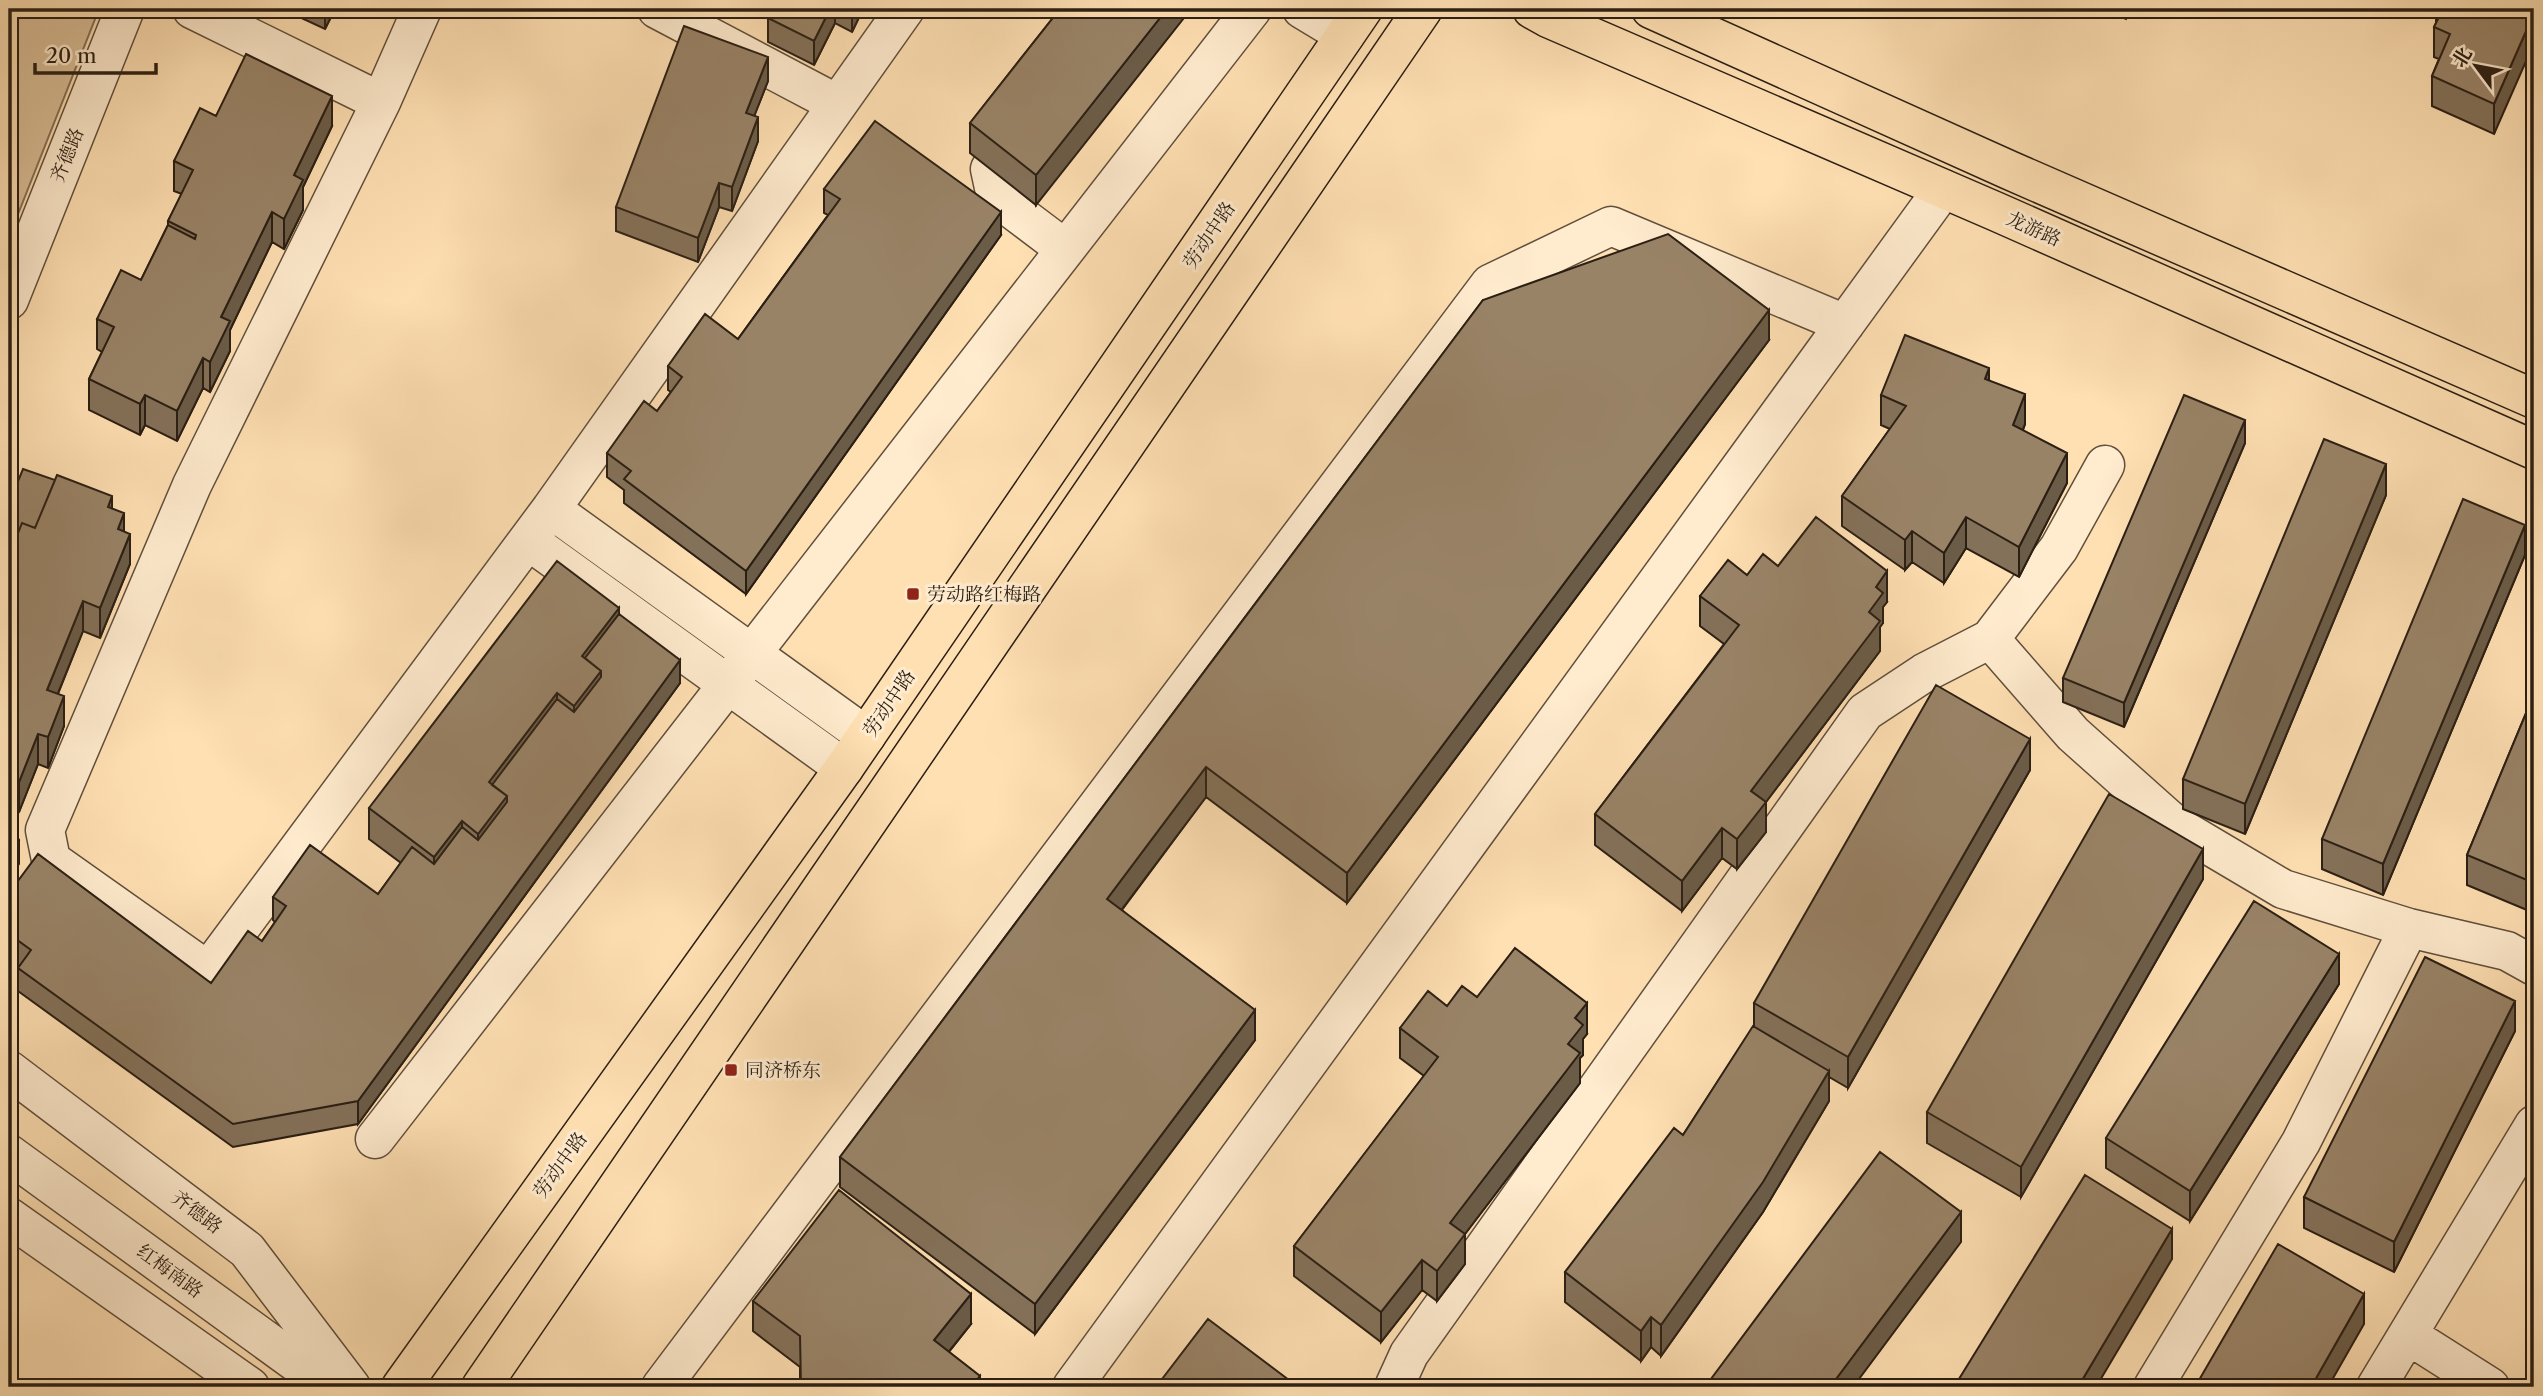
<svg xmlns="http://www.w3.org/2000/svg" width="2543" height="1396" font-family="'Libre Caslon Text','Noto Serif SC',serif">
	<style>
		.green { fill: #dbbf98; stroke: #836f56; stroke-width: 2 }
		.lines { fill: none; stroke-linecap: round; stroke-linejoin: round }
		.minor-casing { stroke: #604f3c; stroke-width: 41 }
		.major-casing { stroke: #2b1f14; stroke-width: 41 }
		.minor { stroke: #ffebce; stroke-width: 38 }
		.major { stroke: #ffe0b3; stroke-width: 38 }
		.wall { fill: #847159; stroke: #2b1f14; stroke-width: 2 }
		.shaded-wall { fill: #6b5c48; stroke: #2b1f14; stroke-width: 2 }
		.building { fill: #998367; stroke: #2b1f14; stroke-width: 2 }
		.poi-dot { fill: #8f2418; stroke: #ffebce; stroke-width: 2.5 }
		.labels { text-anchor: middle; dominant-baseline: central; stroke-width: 6; stroke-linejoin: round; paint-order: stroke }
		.street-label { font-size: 19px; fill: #2b1f14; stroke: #ffebce }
		.poi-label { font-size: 19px; fill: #2b1f14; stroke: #ffebce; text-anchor: start }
	</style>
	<rect width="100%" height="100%" fill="#ffe0b3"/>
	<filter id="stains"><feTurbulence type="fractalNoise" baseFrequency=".00286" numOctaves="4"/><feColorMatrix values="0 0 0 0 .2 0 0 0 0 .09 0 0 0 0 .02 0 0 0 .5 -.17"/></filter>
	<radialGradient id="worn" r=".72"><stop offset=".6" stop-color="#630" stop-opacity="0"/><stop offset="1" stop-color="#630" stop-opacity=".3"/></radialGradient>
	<path class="green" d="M9 9H99L9 237Z"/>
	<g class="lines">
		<g class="minor-casing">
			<path id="minor" d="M192 9 381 102
				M422 9 381 102 192 485 45 830 51 860 208 971 551 509 905 9
				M657 9 837 104
				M1302 9 1345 35
				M990 169 996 197 1065 249
				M9 300 125 9
				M551 509 866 736
				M529 541 844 768
				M1990 639 2073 734 2175 825 2283 889 2409 928 2507 951 2534 966
				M9 1070 247 1250 351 1387
				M375 1139 1252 9
				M9 1154 330 1387
				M9 1217 250 1387
				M2408 1335 2490 1387
				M661 1387 1490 284 1611 226 1845 324
				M1072 1387 1943 189
				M1394 1387 1409 1354 1865 712 1924 673 1990 639 2059 548 2105 465
				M2153 1387 2301 1142 2409 928
				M2376 1387 2534 1125"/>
		</g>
		<g class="major-casing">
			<path id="major" d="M1532 9 1548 18 1997 212 2534 450
				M1651 9 2009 170 2534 399
				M401 1387 844 768 1363 9
				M481 1387 1423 9"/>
		</g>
		<use href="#minor" class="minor"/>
		<use href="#major" class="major"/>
	</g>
	<path class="wall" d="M282 9H335L325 29Z
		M773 9H863L852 32 835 23 814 65 768 42V18Z
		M1060 9 1036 205 970 153V123Z
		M2103 9H2130L2126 19Z
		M2436 9H2534L2494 134 2432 106V76L2439 59 2434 57V27L2436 23Z
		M768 81 754 116 758 141 732 211 719 207 698 262 616 231V207Z
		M216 116 332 126 303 187V210L284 249 272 242 230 330V351L210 392 203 388 177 441 145 425 140 435 89 410V379L102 352 97 349V319L141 280 168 225V221L182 194 174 191V161Z
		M824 189 1001 235 746 594 624 503V490L607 477V453L657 411 671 392 668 390V366L738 339 828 215 824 213Z
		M1483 300 1769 340 1347 903 1206 797 1122 910 1255 1040 1035 1334 840 1187V1157Z
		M1989 380 2025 424 2023 430 2067 483 2019 577 1966 548 1944 583 1912 562 1905 570 1842 526V496L1890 429 1881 425V395Z
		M2245 443 2124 727 2063 702V678Z
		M2386 495 2245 834 2183 809V779Z
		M9 503 112 508 124 531 130 564 100 638 83 631 58 694 64 726 48 768 38 764 19 812 9 808Z
		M2525 555 2383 895 2322 869V839Z
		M1778 566 1887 602 1883 607V623L1880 627V651L1766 802V832L1737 869 1722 858 1682 911 1595 845V814L1724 644 1700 626V596L1747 575Z
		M619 614 680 683 358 1124 233 1147 18 991V968L20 966 9 958V893L211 983 262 941 275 922 273 920V897L378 894 401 863 369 839V808Z
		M2534 694V913L2467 885V855Z
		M2030 770 1848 1088 1829 1077V1101L1763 1212 1661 1356 1651 1347 1641 1361 1565 1302V1272L1683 1135 1754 1026V1003Z
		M2203 879 2021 1197 1927 1143V1112Z
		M2339 984 2190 1221 2106 1168V1138Z
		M1477 997 1587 1034 1583 1039V1055L1580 1058V1083L1465 1234V1264L1437 1301 1422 1290 1381 1342 1294 1276V1246L1424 1076 1400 1058V1028L1447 1006Z
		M2515 1031 2394 1272 2304 1228V1197Z
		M2534 1295V1340L2529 1338V1308Z
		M753 1301 971 1324 949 1352 980 1387H800V1367L753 1331Z"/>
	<path class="shaded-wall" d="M325 9H335L325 29Z
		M830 9H835V23L814 65V41Z
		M852 9H863L852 32Z
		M1167 9H1191L1036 205V175Z
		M2126 9H2130L2126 19Z
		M2534 13V43L2494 134V104Z
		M768 57V81L746 137V113Z
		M332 96V126L303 187V210L284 249V219L294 175Z
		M758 117V141L732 211V187Z
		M719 183V207L698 262V238Z
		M272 212V242L230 330V351L210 392V362L221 317Z
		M1001 212V235L746 594V571Z
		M1769 310V340L1347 903V873Z
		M203 358V388L177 441V411Z
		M1989 368V398L1985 379Z
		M2025 394V424L2013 455V425Z
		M145 395V425L140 435V404Z
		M2245 420V443L2124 727V703Z
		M2067 453V483L2019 577V547Z
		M2386 464V495L2245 834V804Z
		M112 496V526L108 507Z
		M124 513V543L118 529Z
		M1966 517V548L1944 583V553Z
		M2525 525V555L2383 895V864Z
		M1912 531V562L1905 570V540Z
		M130 534V564L100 638V608Z
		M1887 571V602L1883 607V623L1880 627V651L1766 802V832L1737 869V839L1751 791 1869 612 1876 587Z
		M83 601V631L47 720V690Z
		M619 608V638L593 671 582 656Z
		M680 660V683L358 1124V1101Z
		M601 671V701L574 736V706Z
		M557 693V723L500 797 489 782Z
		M64 696V726L48 768V737Z
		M38 734V764L19 812V782Z
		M2030 739V770L1848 1088V1057Z
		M1206 767V797L1107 929V899Z
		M507 796V826L478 864V834Z
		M462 821V851L434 888V857Z
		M1722 828V858L1682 911V881Z
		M19 841V864L9 878V855Z
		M2203 849V879L2021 1197V1167Z
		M2339 954V984L2190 1221V1191Z
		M2515 1001V1031L2394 1272V1242Z
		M1587 1003V1034L1583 1039V1055L1580 1058V1083L1465 1234V1264L1437 1301V1271L1450 1223 1568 1044 1575 1018Z
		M1255 1010V1040L1035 1334V1304Z
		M1829 1071V1101L1763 1212 1661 1356V1325Z
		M1961 1212V1242L1853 1387H1830Z
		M2172 1229V1259L2096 1387H2078Z
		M1422 1260V1290L1381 1342V1312Z
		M971 1294V1324L934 1370V1340Z
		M2364 1294V1324L2328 1387H2311Z
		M1651 1317V1347L1641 1361V1331Z
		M980 1376V1387H971Z"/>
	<path class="building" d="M773 9H830L814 41 768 18Z
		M1060 9H1167L1036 175 970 123Z
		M2443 9H2534V13L2494 104 2432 76 2450 34 2434 27Z
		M684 26 768 57 746 113 758 117 732 187 719 183 698 238 616 207Z
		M246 54 332 96 294 175 303 180 284 219 272 212 221 317 230 321 210 362 203 358 177 411 145 395 140 404 89 379 114 327 97 319 121 270 141 280 168 225 195 239 196 235 168 221 193 170 174 161 200 108 216 116Z
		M875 121 1001 212 746 571 624 479 631 471 607 453 644 401 657 411 682 377 668 366 705 314 738 339 840 199 824 189Z
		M1668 234 1769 310 1347 873 1206 767 1107 899 1255 1010 1035 1304 840 1157 1483 300Z
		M1905 335 1989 368 1985 379 2025 394 2013 425 2067 453 2019 547 1966 517 1944 553 1912 531 1905 540 1842 496 1906 406 1881 395Z
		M2184 395 2245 420 2124 703 2063 678Z
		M2324 439 2386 464 2245 804 2183 779Z
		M23 469 55 480 35 528 22 523 9 556V503Z
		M57 475 112 496 108 507 124 513 118 529 130 534 100 608 83 601 47 690 64 696 48 737 38 734 19 782 9 778V598L18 574 9 570V556L22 523 35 528Z
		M2463 499 2525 525 2383 864 2322 839Z
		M1816 517 1887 571 1876 587 1883 593 1869 612 1880 621 1751 791 1766 802 1737 839 1722 828 1682 881 1595 814 1739 625 1700 596 1728 560 1747 575 1763 554 1778 566Z
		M557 561 619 608 582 656 601 671 574 706 557 693 489 782 507 796 478 834 462 821 434 857 369 808Z
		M9 577 16 580 9 598Z
		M619 614 680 660 358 1101 233 1124 18 968 31 950 9 934V893L38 854 211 983 248 931 262 941 286 906 273 897 310 845 378 894 412 847 434 864 462 827 478 840 507 802V796L492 785 557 699 574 712 601 677V671L585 658Z
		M1936 685 2030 739 1848 1057 1754 1003Z
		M2534 694V883L2467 855Z
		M2109 794 2203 849 2021 1167 1927 1112Z
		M9 833 19 841 9 855Z
		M2254 901 2339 954 2190 1191 2106 1138Z
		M1515 948 1587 1003 1575 1018 1583 1025 1568 1044 1580 1053 1450 1223 1465 1234 1437 1271 1422 1260 1381 1312 1294 1246 1438 1057 1400 1028 1428 991 1447 1006 1462 986 1477 997Z
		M2425 957 2515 1001 2394 1242 2304 1197Z
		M1753 1026 1829 1071 1763 1182 1661 1325 1651 1317 1641 1331 1565 1272 1674 1128 1683 1135Z
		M1880 1152 1961 1212 1830 1387H1705Z
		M2085 1175 2172 1229 2078 1387H1954Z
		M839 1190 971 1294 934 1340 980 1376 971 1387H801L800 1336 753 1301Z
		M2278 1244 2364 1294 2311 1387H2195Z
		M2534 1295V1310L2529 1308Z
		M1208 1319 1297 1386 1296 1387H1156Z"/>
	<g class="poi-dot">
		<rect x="906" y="587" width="14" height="14" rx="3.5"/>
		<rect x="724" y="1063" width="14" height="14" rx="3.5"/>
	</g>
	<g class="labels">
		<g class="street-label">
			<text transform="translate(67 155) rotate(-68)">齐德路</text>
			<text transform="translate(2034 229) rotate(24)">龙游路</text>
			<text transform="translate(1209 235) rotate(-56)">劳动中路</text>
			<text transform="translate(889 703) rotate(-56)">劳动中路</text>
			<text transform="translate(560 1165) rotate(-54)">劳动中路</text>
			<text transform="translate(197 1212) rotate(37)">齐德路</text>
			<text transform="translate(170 1271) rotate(36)">红梅南路</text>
		</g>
		<g class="poi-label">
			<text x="927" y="594">劳动路红梅路</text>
			<text x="745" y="1070">同济桥东</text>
		</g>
	</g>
	<rect width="2543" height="1396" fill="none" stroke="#ffe0b3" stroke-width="35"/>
	<rect x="10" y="10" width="2522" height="1375" fill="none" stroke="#2b1f14" stroke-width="3.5"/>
	<rect x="18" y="18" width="2508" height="1361" fill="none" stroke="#2b1f14" stroke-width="2"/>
	<g transform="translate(2476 66) rotate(302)" stroke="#ffebce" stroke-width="5" paint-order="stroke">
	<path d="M0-5L12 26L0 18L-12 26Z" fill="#2b1f14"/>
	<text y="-10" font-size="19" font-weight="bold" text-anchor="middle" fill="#2b1f14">北</text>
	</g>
	<path d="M35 63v10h121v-10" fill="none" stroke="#2b1f14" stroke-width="3.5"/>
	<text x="46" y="63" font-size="21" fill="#2b1f14" stroke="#ffebce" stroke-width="5" paint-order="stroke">20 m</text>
	<rect width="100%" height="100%" filter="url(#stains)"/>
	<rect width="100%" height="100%" fill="url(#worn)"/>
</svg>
